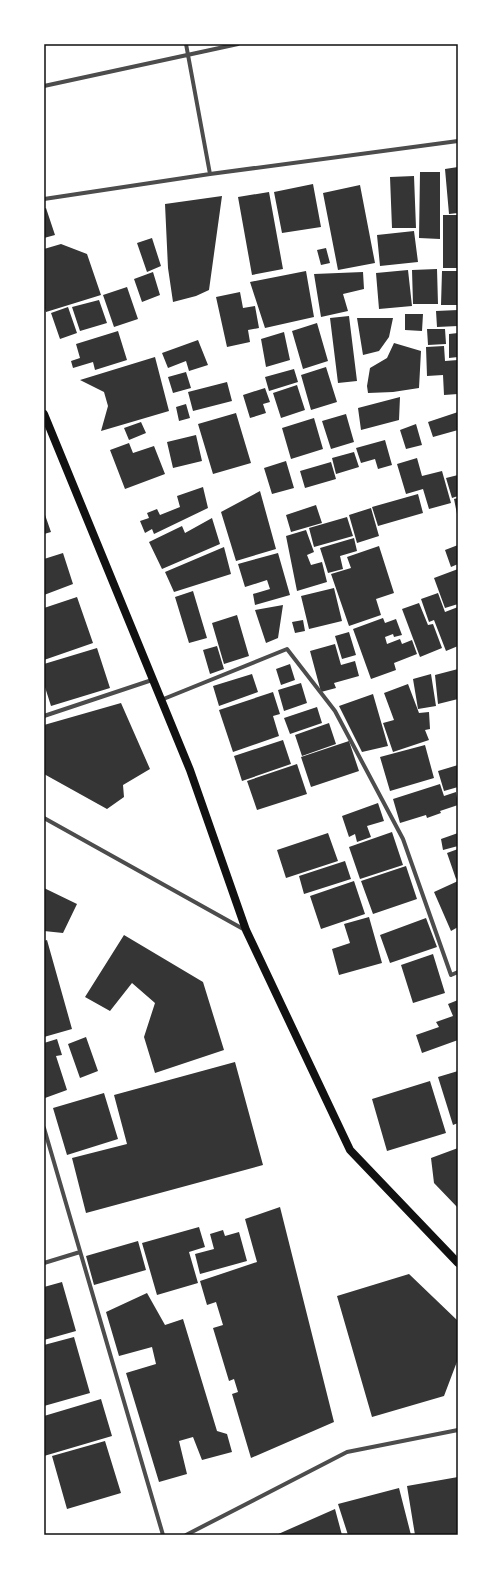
<svg xmlns="http://www.w3.org/2000/svg" width="502" height="1579" font-family="'Fira Sans',sans-serif">
	<style>
		.building { fill: #353535 }
		.lines { fill: none; stroke-linecap: round; stroke-linejoin: round }
		.minor { stroke: #4c4c4c; stroke-width: 4 }
		.secondary { stroke: #111; stroke-width: 8 }
		.neatline { fill: none; stroke: #111; stroke-width: 1.5 }
	</style>
	<rect width="100%" height="100%" fill="#fff"/>
	<path class="building" d="M458 167V213L449 214 445 169Z
		M420 172H440V239L419 238Z
		M414 176 416 228H392L390 177Z
		M313 184 321 227 282 233 274 192Z
		M360 185 375 263 338 270 323 193Z
		M269 192 283 269 252 275 238 197Z
		M222 196 209 290 196 296 173 302 168 268 165 204Z
		M46 208 55 235 44 238V209Z
		M443 215H458V268H443Z
		M414 231 418 262 380 266 377 235Z
		M152 238 161 266 147 272 137 243Z
		M61 244 87 254 101 295 46 312 44 306V249Z
		M326 248 330 263 321 265 317 250Z
		M437 269 438 304H413L412 270Z
		M408 270 412 306 379 309 376 273Z
		M306 271 314 317 265 328 250 282Z
		M442 271H458V305H441Z
		M153 272 160 295 142 302 134 279Z
		M363 272 364 289 343 294 348 311 321 317 314 274Z
		M127 287 138 319 114 327 103 295Z
		M240 292 243 308 255 306 259 328 248 330 250 342 227 347 216 297Z
		M99 300 107 323 80 331 72 307Z
		M68 307 77 333 60 339 51 313Z
		M458 310V326L437 327 436 311Z
		M405 314H423L422 331 405 330Z
		M349 316 357 381 338 383 330 318Z
		M357 318H393L389 337 379 351 363 355Z
		M317 323 328 361 303 369 292 331Z
		M427 329H445L446 344 428 345Z
		M118 331 127 360 95 370 93 362 73 368 71 361 80 358 76 344Z
		M284 332 290 360 266 367 261 339Z
		M458 333V357L449 358V334Z
		M198 340 208 365 189 371 186 361 168 368 162 353Z
		M394 343 421 351 419 388 393 392 368 393 367 386 370 368 387 358Z
		M444 346 445 361 458 360V394L444 395 443 375 427 376 426 347Z
		M155 357 169 411 101 431 108 406 104 392 80 380Z
		M326 367 337 402 311 410 301 375Z
		M294 369 298 382 269 391 265 377Z
		M186 372 191 388 173 393 168 377Z
		M227 382 232 401 193 411 188 392Z
		M297 385 305 410 281 418 273 393Z
		M265 388 270 402 263 404 266 413 250 418 243 395Z
		M400 397 399 420 361 430 358 408Z
		M186 404 190 418 179 421 176 407Z
		M458 412V430L433 437 428 422Z
		M236 413 251 463 213 474 198 424Z
		M346 414 354 442 331 449 322 421Z
		M314 418 323 449 291 459 282 428Z
		M141 422 146 433 129 440 124 428Z
		M416 424 422 445 406 449 400 430Z
		M196 435 202 461 173 468 167 442Z
		M385 440 392 465 378 469 375 459 361 463 356 448Z
		M129 443 133 453 154 446 165 474 125 489 110 450Z
		M354 452 359 467 336 474 332 458Z
		M417 458 422 476 442 471 451 503 429 509 423 489 406 494 397 464Z
		M286 461 294 488 272 494 264 468Z
		M331 462 336 479 305 488 300 471Z
		M458 475V496L452 498 446 478Z
		M203 487 208 508 154 534 152 529 145 533 140 521 149 518 147 513 157 509 160 515 180 507 177 496Z
		M260 491 276 549 236 561 221 512Z
		M418 494 423 513 378 526 372 507Z
		M458 498V514H457L454 499Z
		M316 505 322 523 291 532 286 515Z
		M371 508 379 536 357 543 349 515Z
		M44 512 51 532 44 534Z
		M347 517 353 536 314 547 309 528Z
		M212 518 220 544 162 569 149 542 182 526 185 533Z
		M306 530 314 552 307 555 311 565 322 562 327 582 297 591 286 536Z
		M354 538 357 551 340 556 343 569 328 573 320 548Z
		M458 545V564L451 567 445 550Z
		M379 546 394 593 376 599 381 615 349 626 331 574 351 568 347 557Z
		M224 547 231 574 174 592 165 572Z
		M63 553 73 584 44 595V559Z
		M278 553 290 595 255 605 253 594 270 589 267 580 245 587 238 564Z
		M458 569V604L445 608 434 578Z
		M334 588 342 621 309 629 301 596Z
		M193 591 207 638 189 643 175 597Z
		M438 593 445 612 458 607V646L446 651 434 620 429 622 421 599Z
		M77 597 93 643 44 660V608Z
		M419 603 428 625 433 624 442 648 420 657 402 609Z
		M283 605 278 638 266 643 255 610Z
		M237 615 249 656 224 664 212 623Z
		M383 618 385 623 396 619 402 635 394 637 393 634 385 637 387 644 400 639 402 644 412 640 417 654 394 663 396 670 371 679 353 629Z
		M303 620 305 631 295 633 292 622Z
		M349 632 356 655 342 659 335 636Z
		M335 644 341 665 355 661 359 676 334 683 336 688 321 692 310 651Z
		M217 646 224 669 210 674 203 650Z
		M97 648 110 688 51 706 44 684V664Z
		M290 664 295 680 281 685 276 669Z
		M458 669V699L438 704 435 675Z
		M252 674 258 692 219 706 213 686Z
		M431 674 436 706 418 709 413 679Z
		M301 683 307 703 284 711 278 690Z
		M408 684 419 713 429 712 430 729 425 730 429 740 393 752 383 723 394 720 384 693Z
		M273 692 280 714 273 716 279 736 233 752 219 710Z
		M373 694 388 746 362 752 339 706Z
		M121 703 150 769 123 785 124 797 107 809 44 774V725Z
		M317 707 322 723 290 734 284 718Z
		M329 723 336 744 302 756 295 735Z
		M283 740 291 764 242 781 234 756Z
		M349 741 359 771 311 787 301 757Z
		M425 745 434 778 390 791 380 757Z
		M297 764 307 794 257 810 247 781Z
		M458 765V787L444 791 438 771Z
		M440 784 444 796 456 792 458 805 440 811 441 813 427 818 426 815 400 823 393 799Z
		M378 803 384 821 367 826 371 837 357 842 355 834 349 837 342 816Z
		M392 832 403 865 360 879 349 847Z
		M328 833 338 861 286 878 277 850Z
		M458 833V846L443 850 441 839Z
		M458 849V878L456 879 447 853Z
		M345 861 351 879 304 894 299 876Z
		M406 866 417 899 373 914 361 881Z
		M354 881 365 914 321 929 310 896Z
		M458 881V927L451 931 434 892Z
		M44 888 77 904 63 933 44 931Z
		M369 917 382 963 339 975 332 949 350 943 344 924Z
		M426 918 437 947 390 963 380 935Z
		M124 935 203 982 224 1050 155 1073 144 1037 155 1003 132 983 110 1011 85 997Z
		M47 940 72 1029 44 1037V941Z
		M433 954 445 993 413 1003 401 965Z
		M458 1000V1040L422 1053 416 1035 439 1027 436 1022 453 1016 448 1004Z
		M86 1037 98 1071 80 1078 68 1044Z
		M57 1039 62 1055 56 1056 67 1090 45 1098 44 1043Z
		M235 1062 263 1165 86 1213 72 1158 127 1144 114 1095Z
		M458 1071V1123L453 1125 438 1077Z
		M430 1081 446 1133 387 1151 372 1099Z
		M104 1093 118 1139 67 1155 53 1108Z
		M458 1148V1208L434 1183 431 1158Z
		M280 1207 334 1422 251 1458 232 1394 238 1392 234 1379 229 1381 213 1328 223 1325 216 1302 207 1305 200 1281 257 1262 245 1219Z
		M199 1227 205 1247 189 1252 198 1283 157 1295 142 1243Z
		M223 1230 225 1236 239 1232 247 1261 200 1274 195 1254 214 1249 210 1234Z
		M138 1241 146 1270 94 1285 86 1256Z
		M409 1274 458 1321V1359L444 1396 372 1417 337 1296Z
		M62 1282 76 1331 44 1340V1287Z
		M147 1293 165 1325 183 1319 217 1431 227 1434 232 1452 202 1460 193 1437 179 1441 187 1474 159 1482 126 1373 156 1364 152 1347 119 1356 106 1312Z
		M74 1337 90 1393 44 1406V1345Z
		M101 1399 112 1436 44 1456V1416Z
		M105 1441 121 1493 67 1509 52 1456Z
		M458 1477V1535H415L407 1486Z
		M399 1488 411 1535H348L338 1504Z
		M335 1509 342 1535H276Z"/>
	<g class="lines">
		<path class="minor" d="M186 44 210 174
			M44 86 238 44
			M44 199 210 174 458 141
			M161 700 287 649 335 711 403 839 451 975 458 972
			M44 716 152 680
			M44 818 245 930
			M44 1128 163 1535
			M44 1263 80 1252
			M186 1535 347 1452 458 1430"/>
		<path class="secondary" d="M44 414 190 770 246 930 350 1150 458 1263"/>
	</g>
	<rect width="502" height="1579" fill="none" stroke="#ffffff" stroke-width="90"/>
	<rect x="45" y="45" width="412" height="1489" class="neatline"/>
</svg>
